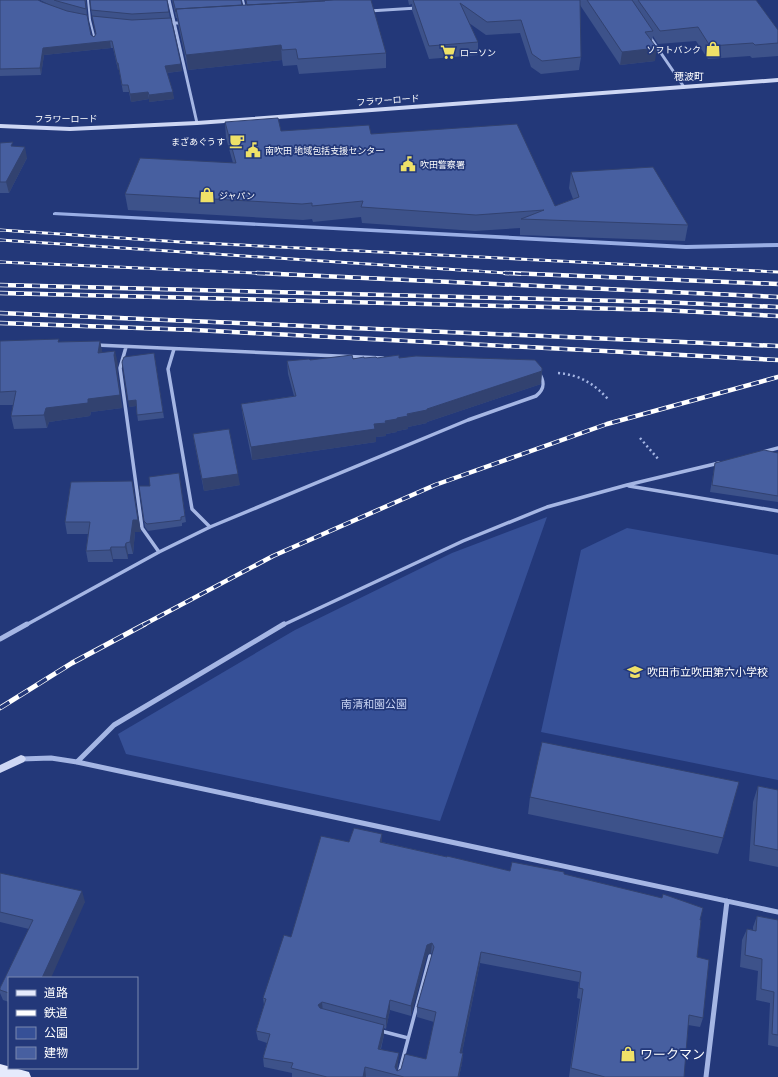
<svg xmlns="http://www.w3.org/2000/svg" width="778" height="1077" font-family="'Public Sans','Noto Sans JP',sans-serif">
	<style>
		.green { fill: #365097 }
		.lines { fill: none; stroke-linecap: round; stroke-linejoin: round }
		.stream { fill: #99aee5; fill-rule: evenodd }
		.path { stroke: #a5b6e4; stroke-width: 2.5; stroke-dasharray: 2 3; stroke-linecap: butt }
		.lane-far1 { stroke: #a5b6e4; stroke-width: 2 }
		.lane { stroke: #a5b6e4; stroke-width: 3.5 }
		.street-far2 { stroke: #a5b6e4; stroke-width: 3 }
		.street-far1 { stroke: #a5b6e4; stroke-width: 3.5 }
		.street { stroke: #a5b6e4; stroke-width: 5 }
		.secondary { fill: #ced7f4; fill-rule: evenodd }
		.primary { fill: #e5eafc; fill-rule: evenodd }
		.rail-far2-casing { stroke: #fff; stroke-width: 3 }
		.rail-far1-casing { stroke: #fff; stroke-width: 4.5 }
		.rail-casing { stroke: #fff; stroke-width: 5 }
		.rail-far2 { stroke: #233879; stroke-width: 2; stroke-dasharray: 6; stroke-linecap: butt }
		.rail-far1 { stroke: #233879; stroke-width: 3; stroke-dasharray: 8; stroke-linecap: butt }
		.rail { stroke: #233879; stroke-width: 3.5; stroke-dasharray: 11; stroke-linecap: butt }
		.wall { fill: #3d528a; fill-rule: evenodd }
		.shaded-wall { fill: #324270 }
		.building { fill: #475fa0; stroke: #324270; fill-rule: evenodd }
		.labels { text-anchor: middle; dominant-baseline: central; stroke-width: 3.5; stroke-linejoin: round; paint-order: stroke }
		.far-poi-label { font-size: 9px; fill: #fff; stroke: #233879; text-anchor: start }
		.far-street-label { font-size: 9px; fill: #fff; stroke: #233879 }
		.far-neighbourhood-label { font-size: 10px; fill: #fff; stroke: #233879 }
		.poi-label { font-size: 11px; fill: #fff; stroke: #233879; text-anchor: start }
		.park-label { font-size: 11px; fill: #c8d3f3; stroke: #233879 }
		.near-poi-label { font-size: 13px; fill: #fff; stroke: #233879; text-anchor: start }
	</style>
	<rect width="100%" height="100%" fill="#233879"/>
	<path class="green" d="M547 517 440 821 126 754 118 734 295 630 452 553Z
		M627 528 778 555V780L541 732 581 550Z"/>
	<g class="lines">
		<path class="stream" d="M55 212 686 245 778 243V247L686 249 53 215V213Z"/>
		<path class="path" d="M558 373C581 375 594 384 609 400
			M640 438 659 460"/>
		<path class="lane-far1" d="M88 0 90 20 95 40
			M243 0 245 8"/>
		<path class="lane" d="M381 1031 408 1038
			M398 1077 430 956"/>
		<path class="street-far2" d="M169 0 197 123
			M369 11 417 8
			M168 23H183
			M650 37 684 87"/>
		<path class="street-far1" d="M96 345 383 358
			M126 347 120 368 142 528 159 552
			M174 349 168 369 192 509 210 527
			M763 452 778 448
			M629 486 778 511
			M26 625 159 552 210 527 468 420 536 396C545 389 545 382 539 373
			M283 625 463 541 547 507 627 485 719 463"/>
		<path class="street" d="M0 639 27 624
			M21 759 51 758 77 762 778 912
			M77 762 114 725 284 624
			M706 1077 727 901"/>
		<path class="secondary" d="M778 78V82L197 125 70 131 0 128V124L70 127 197 121Z
			M21 755 24 756 26 759 24 762 0 773V765Z"/>
		<path class="primary" d="M0 1064 29 1072 31 1077H0Z"/>
		<g class="rail-far2-casing">
			<path id="rail-far2" d="M0 230 181 242 778 272
				M0 240 521 274
				M0 262 281 274"/>
		</g>
		<g class="rail-far1-casing">
			<path id="rail-far1" d="M257 273 778 297
				M505 273 778 284
				M0 285 660 302 778 307
				M0 293 660 310 778 316
				M0 313 778 346
				M0 323 195 330 778 360
				M143 625 273 556 435 485 607 424 778 377"/>
		</g>
		<g class="rail-casing">
			<path id="rail" d="M0 708 72 663 145 624"/>
		</g>
		<use href="#rail-far2" class="rail-far2"/>
		<use href="#rail-far1" class="rail-far1"/>
		<use href="#rail" class="rail"/>
	</g>
	<path class="wall" d="M0 0 42 2 52 6 40 0H86L87 16 91 35 94 37 96 34 91 10 169 12 170 18 181 64 182 71 167 73 174 99 149 102V99L131 102 129 92H123L119 70H118L113 48H111L44 55 41 75 0 76Z
		M172 0H241L242 5H246V0H325L386 53V68L299 74 297 65 283 66 282 60 188 70 178 24 177 18H176Z
		M408 0H756L778 30V56L752 58 750 56 708 59 696 41 658 44 653 36 652 41 655 61 620 65 580 5 581 57 579 70 541 74 531 67 520 33 486 35 469 23 478 42V55L429 59 412 10V4L409 5Z
		M225 122 281 131 371 134 555 206 573 199 569 188 571 172 688 225 685 241 520 235V228L475 231 362 223 361 217 313 222 312 219 303 220 128 210 125 194 233 163 226 138Z
		M0 143 27 158 9 193H0Z
		M0 341 59 342 100 341 102 352 118 364 117 368 122 408 91 412 90 416 49 422 47 428 14 429 11 416 13 405H0Z
		M154 353 164 418 138 421 136 406 129 407Z
		M364 358H399L542 371 541 384 427 422V423L408 427V429L397 431V432L386 434V436L376 437V442L252 460 243 417 241 404 294 396 288 374 287 361Z
		M193 434 240 485 204 491 195 446Z
		M778 453V502L710 492 715 463Z
		M179 473 186 522 182 523V526L148 531 145 527 139 486H150Z
		M71 482 141 532H135L133 554H128V559H113V562H88L86 551 88 534H67L65 522Z
		M758 786 778 790V867L749 861 753 802Z
		M530 797 723 838 718 854 528 814Z
		M382 834V842L447 857 510 871 564 874 700 920 697 957 703 1018 700 1027 688 1025 684 1077H569L580 999 577 998 579 982 480 963 462 1053H463L462 1063 459 1077H292V1073L264 1067 263 1058 267 1043 258 1040 256 1031 264 1005 263 998 291 937ZM431 953 432 954 417 1007V1017L434 1022 426 1059 397 1071 398 1063 381 1049 384 1035V1028L386 1029 390 1010 411 1016 427 955Z
		M0 873 85 902 9 978V1002L3 1000 0 993V988L29 929 0 922Z
		M757 916 778 920V1047L768 1045 770 1003 756 1000 758 971 740 967 742 940 747 929 753 930V927Z"/>
	<path class="shaded-wall" d="M110 41 111 48 44 55 41 75 40 68 43 48Z
		M281 45 282 60 188 70 186 55Z
		M657 48 655 61 620 65 622 52Z
		M117 63H118L119 70H118Z
		M181 64 182 71 166 73 165 66Z
		M148 92 149 99 131 102 130 94Z
		M173 92 174 99 149 102V95Z
		M25 147 27 158 9 193 6 182Z
		M100 341 103 355 98 353Z
		M115 351 118 364 117 368 122 408 91 412 90 416 49 422 47 428 44 415 46 408 88 399 114 355Z
		M542 371 541 384 427 422V423L408 427V429L397 431V432L386 434V436L376 437V442L252 460 251 447 374 424 427 409Z
		M136 400 137 406 129 407 128 401Z
		M238 474 240 485 204 491 202 479Z
		M132 481 141 532H135L133 554 130 542Z
		M126 543 128 554V559L125 547Z
		M111 547 113 559V562L110 550Z
		M382 834V845L380 842Z
		M82 891 85 902 51 978H42Z
		M432 943 431 953 427 955 411 1016V1006L427 945Z
		M481 952 480 963 460 1063V1053Z
		M390 1000V1010L386 1029V1019Z
		M322 1002 323 1012 318 1005Z
		M384 1025V1035L378 1058V1049Z
		M399 1053 398 1063 395 1075V1067Z
		M463 1053 462 1063 459 1077H458Z
		M365 1067 366 1077H363Z"/>
	<path class="building" d="M0 0H38L42 2 67 11 87 15 91 35 94 37 96 34 92 16 132 20 171 18 181 64 165 66 173 92 149 95 148 92 130 94 128 85H122L118 63H117L112 41H110L43 48 40 68 0 69Z
		M54 0H85L86 9 57 1Z
		M90 0H167L169 12 132 14 91 10Z
		M173 0H241L242 5 176 9V12Z
		M246 0H325V1L247 5Z
		M334 0H371L386 53 298 59 296 49 282 50 281 45 186 55 176 9Z
		M413 0H580L581 57 542 61 532 54 521 20 487 22 460 3 478 42 429 46Z
		M587 0H632L653 31 645 32 657 48 622 52Z
		M638 0H756L778 30V43L755 45 753 43 710 46 698 27 660 31Z
		M278 118 281 131 369 125 371 134 517 124 555 206 579 197 571 172 653 167 688 225 521 219 544 210 476 215 361 207 363 201 312 206V203L302 204 125 194 140 158 236 163 225 122Z
		M13 142 11 146 25 147 6 182H0V143Z
		M59 339 58 342 100 341 98 353 115 351 114 355 120 395 88 399V403L46 408 44 415 11 416 16 391 0 392V341Z
		M154 353 163 412 137 415 136 400 128 401 122 362 124 357Z
		M352 355 353 359 364 357V358L376 357 377 358 399 355V358L416 356 535 360 542 368V371L427 409V410L407 414 408 416 397 418V419L385 421 386 423 374 424 375 429 251 447 241 404 296 396 287 361 309 359 310 360Z
		M229 429 238 474 202 479 193 434Z
		M764 450 778 453V496L712 485 715 463Z
		M179 473 185 516 181 517V520L147 524 144 521 139 486H150L149 477Z
		M132 481 138 520H133L130 542 126 543 125 547H111L110 550 86 551 90 522H65L71 482Z
		M542 742 739 782 723 838 530 797Z
		M758 786 778 790V850L754 845Z
		M354 828 382 834 380 842 447 857V856L510 871 512 862 564 872V874L662 898 663 894 703 908 700 920H701L697 957 709 960 703 1018 689 1015 684 1077H605L571 1068 583 989 579 988 581 972 481 952 460 1053H463L458 1077H404L365 1067 363 1077H327L291 1068 293 1063 263 1058 270 1034 256 1031 266 999 263 998 284 935 291 937 321 836 349 842ZM432 943 434 947 417 1007 436 1012 426 1059 405 1054 401 1069 397 1071 395 1067 399 1053 378 1049 384 1025 320 1008 318 1005 322 1002 386 1019 390 1000 411 1006 427 945Z
		M0 873 82 891 42 978H9V993L0 990V988L33 920 0 912Z
		M757 916 778 920V1035L772 1034 774 992 761 989 762 959 745 955 747 929 756 931Z"/>
	<defs>
		<g id="shop-bare" transform="scale(1.2)"><path d="M-5-2.5h2.3a2.7 3.5 0 0 1 5.4 0H5L5.5 6h-11ZM-1.5-2.5h3a1.5 2.3 0 0 0-3 0Z" fill="#efe168" stroke="#233879" stroke-width="2.5" paint-order="stroke"/></g>
		<g id="supermarket-bare" transform="scale(1.2)"><path d="M-6-5.5h2.5l.6 2H6L4.5 2H-2.5L-4.4-4H-6ZM-1.5 3.2a1.3 1.3 0 1 0 .1 0ZM3 3.2a1.3 1.3 0 1 0 .1 0Z" fill="#efe168" stroke="#233879" stroke-width="2.5" paint-order="stroke"/></g>
		<g id="cafe-bare" transform="scale(1.2)"><path d="M-5.5-4.5H6V0H3Q3 3.5 0 3.5H-2.5Q-5.5 3.5-5.5 0ZM3-3.2v2h1.7v-2ZM-6 4.5H4V6H-6Z" fill="#efe168" stroke="#233879" stroke-width="2.5" paint-order="stroke"/></g>
		<g id="civic-bare" transform="scale(1.2)"><path d="M-.6-6.5H3V-4.5H.6V-3L4-1V1h2V6H-6V1h2V-1L-.6-3ZM-1.2 2.5V6h2.4V2.5Z" fill="#efe168" stroke="#233879" stroke-width="2.5" paint-order="stroke"/></g>
		<g id="school-bare" transform="scale(1.2)"><path d="M0-5L7-2L0 1L-7-2ZM-4 1L0 2.5L4 1V4Q0 6-4 4Z" fill="#efe168" stroke="#233879" stroke-width="2.5" paint-order="stroke"/></g>
	</defs>
	<g fill-rule="evenodd">
		<use href="#shop-bare" x="713" y="49"/>
		<use href="#supermarket-bare" x="448" y="52"/>
		<use href="#cafe-bare" x="237" y="141"/>
		<use href="#civic-bare" x="253" y="150"/>
		<use href="#civic-bare" x="408" y="164"/>
		<use href="#shop-bare" x="207" y="195"/>
		<use href="#school-bare" x="635" y="672"/>
		<use href="#shop-bare" x="628" y="1054"/>
	</g>
	<g class="labels">
		<g class="far-poi-label">
			<text x="701" y="49" text-anchor="end">ソフトバンク</text>
			<text x="460" y="52">ローソン</text>
			<text x="225" y="141" text-anchor="end">まざあぐうす</text>
			<text x="265" y="150">南吹田 地域包括支援センター</text>
			<text x="420" y="164">吹田警察署</text>
			<text x="219" y="195">ジャパン</text>
		</g>
		<g class="far-street-label">
			<text transform="translate(388 100) rotate(-4)">フラワーロード</text>
			<text x="66" y="118">フラワーロード</text>
		</g>
		<g class="far-neighbourhood-label">
			<text x="689" y="76">穂波町</text>
		</g>
		<g class="poi-label">
			<text x="647" y="672">吹田市立吹田第六小学校</text>
		</g>
		<g class="park-label">
			<text x="374" y="704">南清和園公園</text>
		</g>
		<g class="near-poi-label">
			<text x="640" y="1054">ワークマン</text>
		</g>
	</g>
	<rect x="8" y="977" width="130" height="92" fill="#233879" stroke="#7b88af"/>
	<rect x="16" y="990" width="20" height="6" fill="#e5eafc" stroke="#7b88af"/>
	<text x="44" y="997" font-size="12" fill="#ffffff">道路</text>
	<rect x="16" y="1010" width="20" height="6" fill="#ffffff" stroke="#7b88af"/>
	<text x="44" y="1017" font-size="12" fill="#ffffff">鉄道</text>
	<rect x="16" y="1027" width="20" height="12" fill="#365097" stroke="#7b88af"/>
	<text x="44" y="1037" font-size="12" fill="#ffffff">公園</text>
	<rect x="16" y="1047" width="20" height="12" fill="#475fa0" stroke="#7b88af"/>
	<text x="44" y="1057" font-size="12" fill="#ffffff">建物</text>
</svg>
